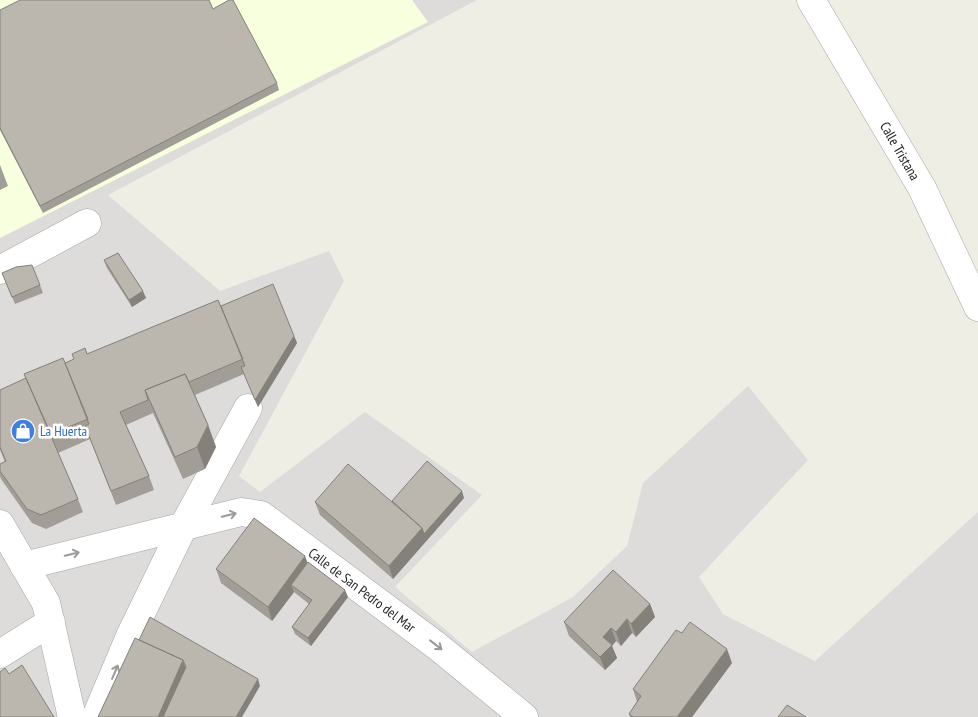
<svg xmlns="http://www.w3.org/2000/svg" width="978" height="717" font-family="'PT Sans Narrow',sans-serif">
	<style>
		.residential { fill: #dddcdb }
		.education { fill: #f8ffde }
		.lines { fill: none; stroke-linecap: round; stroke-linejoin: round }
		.minor-casing { stroke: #a5a5a5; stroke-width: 29 }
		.minor { stroke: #fff; stroke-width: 28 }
		.wall { fill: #a29d96 }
		.shaded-wall { fill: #84807a }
		.building { fill: #bcb7ae; stroke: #84807a }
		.oneway { stroke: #9a9a9a }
		.labels { text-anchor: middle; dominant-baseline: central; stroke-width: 5; stroke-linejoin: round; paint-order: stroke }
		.street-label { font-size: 14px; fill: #1e1e1e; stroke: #fff }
		.shop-label { font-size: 14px; fill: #366cbe; stroke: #fff; text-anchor: start }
	</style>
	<rect width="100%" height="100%" fill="#efeee5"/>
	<path class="residential" d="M0 0H477L108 195 220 291 329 251 344 281 239 476 260 492 365 412 482 495 395 587 472 652 573 597 627 546 643 483 748 386 808 460 699 577 723 614 815 661 978 512V717H0Z"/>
	<path class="education" d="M0 0H412L428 22 0 238Z"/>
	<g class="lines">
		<g class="minor-casing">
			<path id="minor" d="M811 0 922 188 978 307
				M0 270 87 223
				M0 524 46 603 72 717
				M24 566 241 512 261 515 437 646 524 717
				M0 654 51 622
				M96 717 131 634 183 527 248 408"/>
		</g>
		<use href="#minor" class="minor"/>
	</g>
	<path class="wall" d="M213 9 277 83 279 90 43 213 0 130V10Z
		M0 165 8 186 0 190Z
		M104 260 146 298 132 307 107 268Z
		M2 273 40 285 43 293 15 304Z
		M221 306 294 336 297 343 258 407 244 374 195 395 208 425 216 447 205 469 183 479 153 413 126 425 149 476 154 490 116 505 90 439 58 453 78 499 83 512 46 529 32 523 1 479 0 476V464L5 462 0 450V390L87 354Z
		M464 498 393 579 320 515 315 502 392 501Z
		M308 562 348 597 311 646 295 634 292 627 309 604 294 592 272 621 221 583 216 569Z
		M650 604 655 617 636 637 632 633 621 646 616 641 612 646 617 658 605 670 569 636 564 622Z
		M732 663 692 717H630L629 714 637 702 633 689Z"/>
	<path class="shaded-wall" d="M143 291 146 298 132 307 129 300Z
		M294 336 297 343 258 407 255 400Z
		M208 425 216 447 205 469 197 447Z
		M462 491 464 498 393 579 389 566 422 528Z
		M305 556 310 569 291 585 294 592 272 621 268 607Z
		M345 590 348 597 311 646 308 638Z
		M650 604 655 617 636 637 631 624Z
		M627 619 632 633 621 646 616 632Z
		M611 628 616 641 612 646 617 658 605 670 600 657 603 637Z
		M727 649 732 663 692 717H677Z
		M183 660 188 674 169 717H158Z
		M258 679 260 686 242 717H236Z"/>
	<path class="building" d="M20 0H209L213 9 229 0H233L277 83 40 206 0 128V10Z
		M118 253 143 291 129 300 104 260Z
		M32 265 40 285 12 297 2 273 16 267Z
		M273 284 294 336 255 400 241 367 245 366 221 306Z
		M218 300 243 359 189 382 185 374 145 390 148 400 120 412 149 476 111 491 85 426 89 424 65 363 74 359 72 354 85 348 87 354Z
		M63 358 88 419 51 434 24 374Z
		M185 374 208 425 197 447 175 457 145 390Z
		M26 378 78 499 41 515 27 509 0 471V464L6 461 0 447V390Z
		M427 461 462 491 424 534 422 528 392 501Z
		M348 464 422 528 389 566 315 502Z
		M254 518 305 556 268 607 216 569Z
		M308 562 345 590 308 638 292 627 312 600 291 585Z
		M613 570 650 604 631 624 627 619 616 632 611 628 603 637 612 645 600 657 564 622Z
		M150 617 258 679 236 717H163L186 667 183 660 139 640Z
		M690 622 727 649 677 717H633L629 714 641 696 633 689 676 630 682 633Z
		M135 638 183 660 158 717H98Z
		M22 665 54 717H0V672L5 668 9 674Z
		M787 705 806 717H778Z"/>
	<defs><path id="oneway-shaft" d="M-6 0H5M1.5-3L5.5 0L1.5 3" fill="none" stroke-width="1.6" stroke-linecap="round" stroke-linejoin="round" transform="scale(1.25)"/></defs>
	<g class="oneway">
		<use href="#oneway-shaft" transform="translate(229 515) rotate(-14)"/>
		<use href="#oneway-shaft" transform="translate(72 554) rotate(-14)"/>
		<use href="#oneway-shaft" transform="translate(436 645) rotate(38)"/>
		<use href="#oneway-shaft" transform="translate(115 672) rotate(-67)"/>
	</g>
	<defs>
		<g id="shop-disc" transform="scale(1.25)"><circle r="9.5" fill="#3f7fe0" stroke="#fff"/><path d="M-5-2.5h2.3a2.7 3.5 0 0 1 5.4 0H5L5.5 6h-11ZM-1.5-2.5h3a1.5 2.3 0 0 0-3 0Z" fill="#fff"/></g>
	</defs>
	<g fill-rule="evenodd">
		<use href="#shop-disc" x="23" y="431"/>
	</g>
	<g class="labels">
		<g class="street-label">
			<text transform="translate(900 151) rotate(60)">Calle Tristana</text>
			<text transform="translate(362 590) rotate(37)">Calle de San Pedro del Mar</text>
		</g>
		<g class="shop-label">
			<text x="40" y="431">La Huerta</text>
		</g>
	</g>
</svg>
